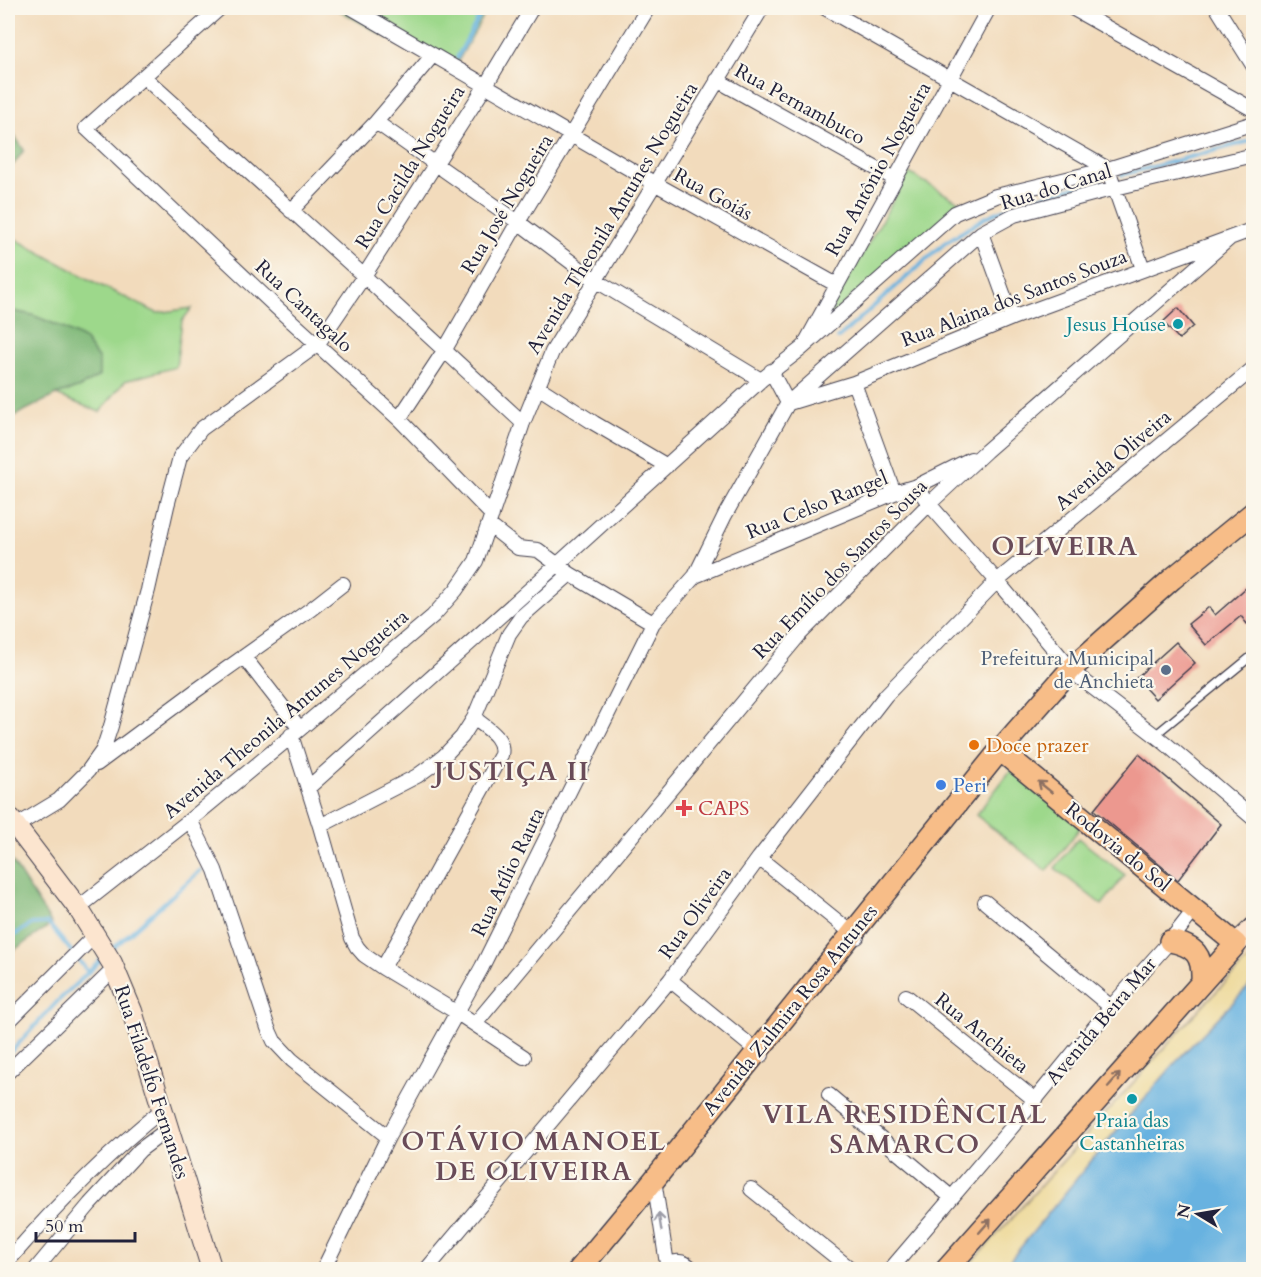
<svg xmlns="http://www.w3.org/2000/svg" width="1261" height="1277" font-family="Cardo,serif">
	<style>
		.green { fill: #9dd88b; stroke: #607d63; stroke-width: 1.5 }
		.forest { fill: #7eb877; stroke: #506d59; stroke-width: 1.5 }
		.sand { fill: #eeda9e; stroke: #887e6c; stroke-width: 1.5 }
		.water { fill: #68b2e0; stroke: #456a8e; stroke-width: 1.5 }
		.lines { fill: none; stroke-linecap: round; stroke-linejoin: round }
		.stream { stroke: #68b2e0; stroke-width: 4 }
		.building { fill: #ec988f }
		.lane-casing { stroke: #413e4e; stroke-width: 10 }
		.street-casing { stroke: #413e4e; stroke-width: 16 }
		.secondary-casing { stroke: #413e4e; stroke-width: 22 }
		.primary-casing { stroke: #413e4e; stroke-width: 24 }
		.lane { stroke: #fff; stroke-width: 7 }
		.street { stroke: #fff; stroke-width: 14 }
		.secondary { stroke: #fce5cf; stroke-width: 20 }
		.primary { stroke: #f7bd88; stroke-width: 21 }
		.oneway { stroke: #8c7062 }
		.oneway2 { stroke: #9c9ca7 }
		.culture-dot { fill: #0f9aa8; stroke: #fbf7ec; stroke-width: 2 }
		.service-dot { fill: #5c6f8a; stroke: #fbf7ec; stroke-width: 2 }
		.food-dot { fill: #e8710a; stroke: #fbf7ec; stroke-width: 2 }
		.shop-dot { fill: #3f7fe0; stroke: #fbf7ec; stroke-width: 2 }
		.health-dot { fill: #e0444e; stroke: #fbf7ec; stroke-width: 2 }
		.labels { text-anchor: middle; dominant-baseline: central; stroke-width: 4.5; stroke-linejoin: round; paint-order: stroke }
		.street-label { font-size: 20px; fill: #22223b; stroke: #fbf7ec }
		.culture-label { font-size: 20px; fill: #0d838f; stroke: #fbf7ec; text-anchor: end }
		.service-label { font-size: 20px; fill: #4e5e75; stroke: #fbf7ec; text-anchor: end }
		.food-label { font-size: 20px; fill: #c56008; stroke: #fbf7ec; text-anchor: start }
		.shop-label { font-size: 20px; fill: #366cbe; stroke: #fbf7ec; text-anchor: start }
		.health-label { font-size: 20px; fill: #be3a42; stroke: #fbf7ec; text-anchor: start }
		.district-label { font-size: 26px; font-weight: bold; letter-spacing: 1.5px; fill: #694b58; stroke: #fbf7ec }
	</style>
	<rect width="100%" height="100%" fill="#fbf7ec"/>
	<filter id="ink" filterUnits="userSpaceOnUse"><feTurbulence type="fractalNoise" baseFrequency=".0167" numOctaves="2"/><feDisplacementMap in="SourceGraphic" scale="12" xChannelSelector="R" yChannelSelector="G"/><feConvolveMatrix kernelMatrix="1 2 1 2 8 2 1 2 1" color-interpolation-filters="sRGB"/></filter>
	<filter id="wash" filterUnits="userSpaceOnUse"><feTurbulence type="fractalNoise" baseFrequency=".008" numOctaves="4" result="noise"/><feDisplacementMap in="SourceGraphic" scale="24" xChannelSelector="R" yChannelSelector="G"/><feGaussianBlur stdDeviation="1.35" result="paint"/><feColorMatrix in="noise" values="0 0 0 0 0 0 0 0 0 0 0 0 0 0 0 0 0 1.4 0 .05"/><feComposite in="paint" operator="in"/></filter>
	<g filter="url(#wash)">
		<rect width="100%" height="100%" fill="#f2dbbc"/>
		<path class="green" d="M335 8H488L452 72 400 45Z
			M909 173 961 203 824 321Z
			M8 235 98 284 157 313 192 308 182 321 176 367 125 381 100 412 56 395 80 387 99 360 84 339 57 325 32 315 8 310Z
			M1011 770 1082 825 1047 871 976 815Z
			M1078 838 1125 875 1102 905 1055 868Z"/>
		<path class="forest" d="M8 126 24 150 14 164 8 169Z
			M8 310 32 315 57 325 84 339 99 360V376L80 387 56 395 8 419Z
			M8 855 52 924 8 954Z"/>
		<path class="sand" d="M1253 955V982L1183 1054 1105 1144 1003 1269 965 1270 1204 1004Z"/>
		<path class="water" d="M1253 982V1269H1003L1105 1144 1183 1054Z"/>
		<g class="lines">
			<path class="stream" d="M457 58 484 8
				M1122 175 1254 140
				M838 338 946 242 986 217 1017 204 1045 195 1101 180
				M8 939 32 924 48 923 72 952
				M110 951 201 870
				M77 958 88 972
				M8 1055 57 1002 103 958"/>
		</g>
		<g id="blocks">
			<path class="building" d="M1178 308 1193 326 1179 339 1163 322Z
				M1254 581V618L1247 624 1241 616 1206 645 1188 624 1209 607 1215 615Z
				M1176 642 1195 663 1155 699 1136 678Z
				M1139 754 1221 824 1178 880 1094 810Z"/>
		</g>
	</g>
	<g filter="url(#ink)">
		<use href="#blocks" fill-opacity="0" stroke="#413e4e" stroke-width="1.5"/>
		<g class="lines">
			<g class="lane-casing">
				<path id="lane" d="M1155 735 1254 654"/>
			</g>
			<g class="street-casing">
				<path id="street" d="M220 8 86 128 277 308 399 419 492 515
					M352 8 654 183 837 285
					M825 8 1108 169 1143 269
					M1072 8 1254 110
					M1217 8 1254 67
					M144 77 364 276 523 423
					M717 80 895 179
					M376 122 518 222 595 280 761 380
					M291 211 376 122 433 55
					M981 233 1012 318
					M807 340 989 8
					M771 371 788 403
					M854 383 894 493
					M538 387 594 423 667 466
					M792 402 854 383 1012 318 1254 229
					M399 419 444 351 518 222 648 8
					M917 486 929 504 997 581 1075 674 1165 743 1254 819
					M489 525 518 548 538 550 570 574 653 623
					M695 576 894 493 917 486 971 459
					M244 657 300 729
					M291 735 320 826 352 938 357 947 364 955 383 968 456 1012 524 1057
					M97 764 194 692 311 609 343 584
					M308 788 557 565 761 380 801 349 955 213 996 196 1108 169 1254 123
					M190 820 215 870 268 1028 274 1041 292 1060 388 1137
					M16 826 59 800 88 771 103 750 111 726 148 590 167 506 180 457 201 429 317 345 364 276 486 85 532 8
					M320 826 417 776 443 757 462 737 474 718 509 634 521 617 570 574
					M759 858 857 937
					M985 902 1111 1007
					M78 908 190 820 300 729 433 616 456 590 476 561 523 423 552 352 762 8
					M383 968 501 755C505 737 486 728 474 718
					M670 980 762 1055
					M906 996 1035 1100
					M8 1022 95 935
					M475 1024 800 634 929 504 986 451 1230 238
					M8 1072 114 969
					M829 1095 951 1197
					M654 1180 667 1264
					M751 1189 852 1270
					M8 1261C55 1207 105 1155 162 1110
					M35 1270 90 1204 140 1150 168 1129
					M323 1270 388 1137 482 967 653 623 695 576 725 515 788 403 981 233 1014 215 1115 188 1254 155
					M426 1270 670 980 759 858 886 695 997 581 1254 368
					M662 1270C672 1259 684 1259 693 1270
					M890 1270 1035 1100 1111 1007 1170 941 1195 909"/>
			</g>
			<g class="secondary-casing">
				<path id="secondary" d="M8 816 78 908 112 963 132 1011 212 1270
					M1236 944 1254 927"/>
			</g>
			<g class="primary-casing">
				<path id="primary" d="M1170 941C1195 946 1203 955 1202 981
					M579 1270 654 1180 1000 750 1071 669 1172 579 1254 512
					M946 1270 1236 944 1000 750"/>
			</g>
			<use href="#lane" class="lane"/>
			<use href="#street" class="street"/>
			<use href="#secondary" class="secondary"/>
			<use href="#primary" class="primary"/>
		</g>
		<defs><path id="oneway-shaft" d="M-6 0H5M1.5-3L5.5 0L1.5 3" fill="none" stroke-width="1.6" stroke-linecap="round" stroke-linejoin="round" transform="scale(1.5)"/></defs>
		<g class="oneway">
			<use href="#oneway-shaft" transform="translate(1045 787) rotate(-141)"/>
			<use href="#oneway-shaft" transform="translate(1114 1080) rotate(-48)"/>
			<use href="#oneway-shaft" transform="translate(985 1226) rotate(-49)"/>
		</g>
		<use class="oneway2" href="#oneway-shaft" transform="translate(660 1222) rotate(-99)"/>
	</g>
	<g class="culture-dot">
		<circle cx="1178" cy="324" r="6"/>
		<circle cx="1132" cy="1099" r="6"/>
	</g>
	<circle class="service-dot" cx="1166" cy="670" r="6"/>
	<circle class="food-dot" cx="974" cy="745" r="6"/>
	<circle class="shop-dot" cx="941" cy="785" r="6"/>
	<path class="health-dot" d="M681 799h6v6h6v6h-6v6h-6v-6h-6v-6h6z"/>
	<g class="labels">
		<g class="street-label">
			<text transform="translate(800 104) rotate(29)">Rua Pernambuco</text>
			<text transform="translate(410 167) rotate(-58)">Rua Cacilda Nogueira</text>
			<text transform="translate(878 169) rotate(-61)">Rua Antônio Nogueira</text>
			<text transform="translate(1056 187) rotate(-17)">Rua do Canal</text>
			<text transform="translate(713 194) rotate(29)">Rua Goiás</text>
			<text transform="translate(507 204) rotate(-59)">Rua José Nogueira</text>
			<text transform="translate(612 218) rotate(-59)">Avenida Theonila Antunes Nogueira</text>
			<text transform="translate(1014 298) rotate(-21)">Rua Alaina dos Santos Souza</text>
			<text transform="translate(304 306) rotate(43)">Rua Cantagalo</text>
			<text transform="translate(1113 460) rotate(-40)">Avenida Oliveira</text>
			<text transform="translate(817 505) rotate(-22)">Rua Celso Rangel</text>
			<text transform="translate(840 569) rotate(-46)">Rua Emílio dos Santos Sousa</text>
			<text transform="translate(286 714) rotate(-40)">Avenida Theonila Antunes Nogueira</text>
			<text transform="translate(1118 847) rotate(39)">Rodovia do Sol</text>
			<text transform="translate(508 872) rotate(-64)">Rua Atílio Rauta</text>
			<text transform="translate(695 913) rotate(-54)">Rua Oliveira</text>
			<text transform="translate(790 1010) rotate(-51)">Avenida Zulmira Rosa Antunes</text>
			<text transform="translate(1101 1021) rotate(-50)">Avenida Beira Mar</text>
			<text transform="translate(982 1033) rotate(39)">Rua Anchieta</text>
			<text transform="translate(152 1082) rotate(72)">Rua Filadelfo Fernandes</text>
		</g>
		<g class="culture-label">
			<text x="1166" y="324">Jesus House</text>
			<text x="1132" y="1120" text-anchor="middle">Praia das<tspan x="1132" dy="23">Castanheiras</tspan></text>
		</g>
		<g class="service-label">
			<text x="1154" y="658">Prefeitura Municipal<tspan x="1154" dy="23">de Anchieta</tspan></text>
		</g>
		<g class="food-label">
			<text x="986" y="745">Doce prazer</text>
		</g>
		<g class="shop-label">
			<text x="953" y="785">Peri</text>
		</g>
		<g class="health-label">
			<text x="698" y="808">CAPS</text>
		</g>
		<g class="district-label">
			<text x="1065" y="546">OLIVEIRA</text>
			<text x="512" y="771">JUSTIÇA II</text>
			<text x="905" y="1114">VILA RESIDÊNCIAL<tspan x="905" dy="30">SAMARCO</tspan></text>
			<text x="534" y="1141">OTÁVIO MANOEL<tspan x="534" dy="30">DE OLIVEIRA</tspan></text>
		</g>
	</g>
	<rect width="1261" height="1277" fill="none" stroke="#fbf7ec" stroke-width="30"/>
	<g transform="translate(1198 1214) rotate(281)" stroke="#fbf7ec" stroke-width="4.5" paint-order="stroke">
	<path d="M0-4.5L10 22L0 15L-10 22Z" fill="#22223b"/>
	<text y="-9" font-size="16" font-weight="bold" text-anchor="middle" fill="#22223b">N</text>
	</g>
	<path d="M36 1232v9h99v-9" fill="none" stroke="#22223b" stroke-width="3"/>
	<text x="45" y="1232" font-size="18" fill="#22223b" stroke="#fbf7ec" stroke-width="4.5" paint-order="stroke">50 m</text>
</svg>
